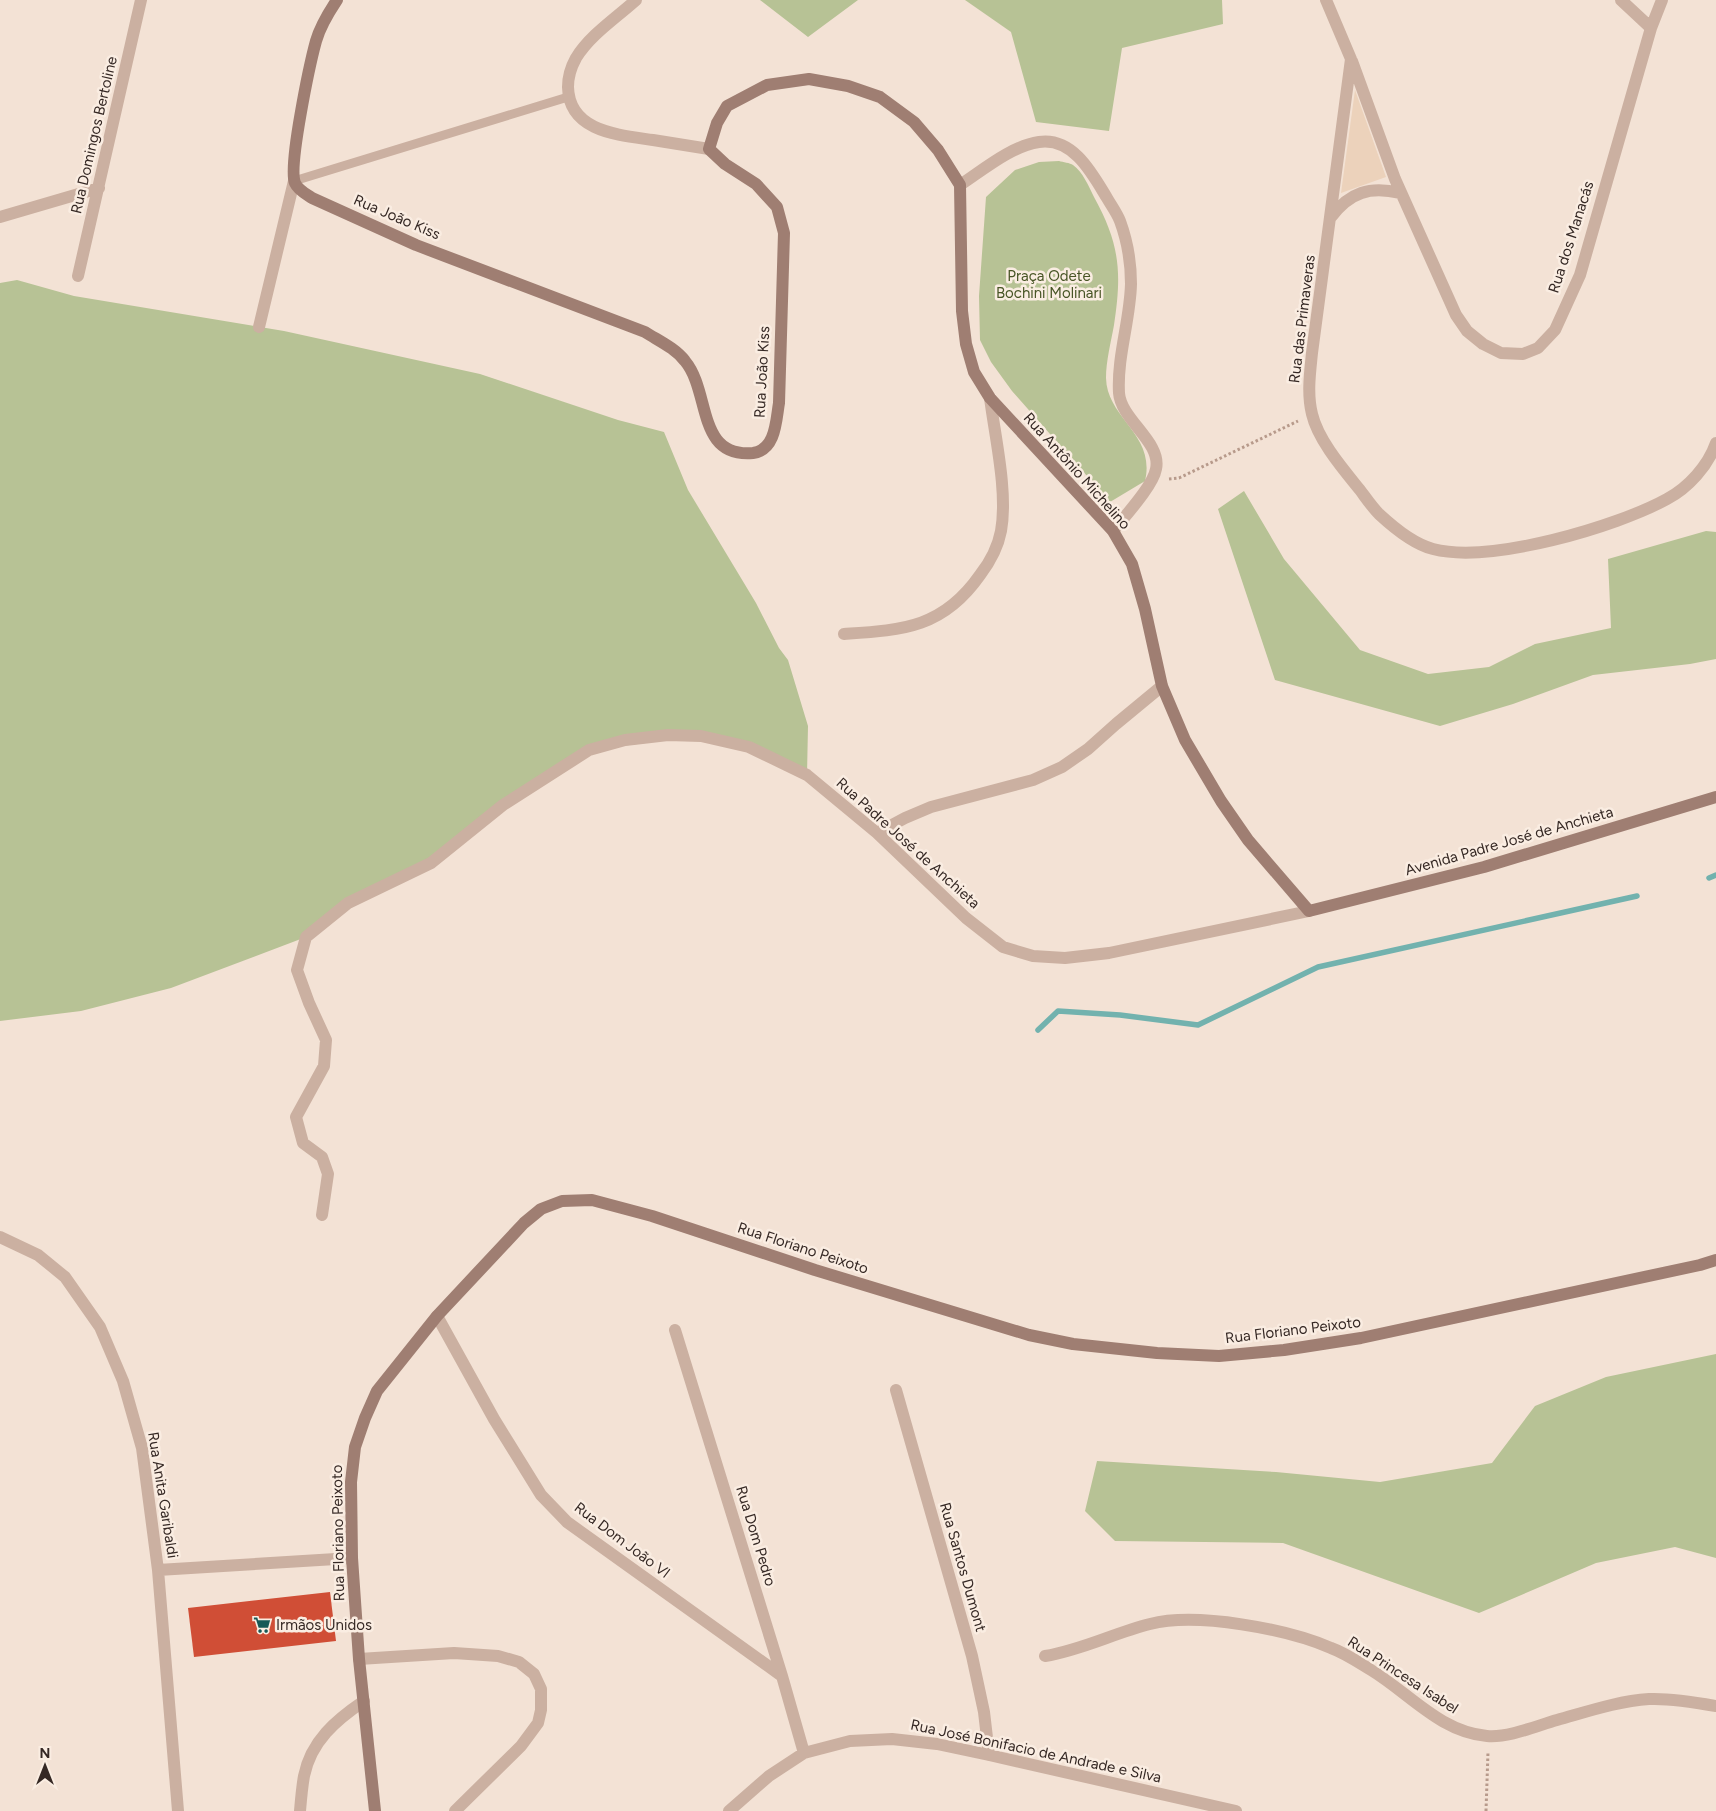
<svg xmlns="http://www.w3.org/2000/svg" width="1716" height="1811" font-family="Figtree,sans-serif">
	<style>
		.green { fill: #b7c295 }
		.plaza { fill: #ecd2bb }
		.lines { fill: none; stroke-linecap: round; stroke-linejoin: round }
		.stream { stroke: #72b2ae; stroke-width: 5.5 }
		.building { fill: #d04e36 }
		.path { stroke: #b79a8b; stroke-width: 3; stroke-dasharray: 2.5 2.5; stroke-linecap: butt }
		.lane { stroke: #cbb0a1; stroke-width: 9 }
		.street { stroke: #cbb0a1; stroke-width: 12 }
		.secondary { stroke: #9f7e72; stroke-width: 12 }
		.labels { text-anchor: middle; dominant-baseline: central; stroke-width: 5; stroke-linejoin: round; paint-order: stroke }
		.street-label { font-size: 15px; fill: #352824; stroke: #faede2 }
		.park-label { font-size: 15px; fill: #485526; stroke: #faede2 }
		.poi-label { font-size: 15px; fill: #352824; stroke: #faede2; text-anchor: start }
	</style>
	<rect width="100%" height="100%" fill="#f3e2d5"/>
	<path class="green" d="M760 0H858L808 37Z
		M965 0H1222L1223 24 1122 48 1109 131 1036 122 1011 32Z
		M1059 161C1063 162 1070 163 1073 165 1083 172 1089 187 1094 197 1120 244 1122 273 1114 325 1111 342 1106 361 1106 378 1107 419 1156 434 1145 481L1110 502 1012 391 991 362 980 340 979 296 986 197 1015 170 1039 162Z
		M17 280 74 296 284 331 480 374 618 420 664 432 688 490 756 603 779 648 788 660 808 726 807 775 749 747 701 736 589 750 431 863 348 903 306 937 171 988 81 1011 0 1021V283Z
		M1244 491 1284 559 1360 650 1428 674 1489 667 1535 644 1611 628 1608 559 1706 531 1716 532V659L1690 664 1593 675 1513 704 1440 726 1275 680 1218 509Z
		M1716 1354V1558L1675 1547 1596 1563 1479 1613 1283 1543 1115 1541 1085 1511 1097 1461 1276 1472 1380 1482 1492 1463 1535 1406 1606 1377Z"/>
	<path class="plaza" d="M1355 90 1386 177 1341 193Z"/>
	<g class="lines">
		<path class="stream" d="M1709 878 1716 875
			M1038 1030 1058 1011 1120 1015 1198 1025 1318 967 1637 896"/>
	</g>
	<path class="building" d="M330 1592 336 1641 194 1657 188 1608Z"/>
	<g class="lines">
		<path class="path" d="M1169 479 1179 478 1298 421
			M1486 1811 1488 1752"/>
		<path class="lane" d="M294 181 568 97"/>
		<path class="street" d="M636 0C616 18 590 35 576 58 571 67 568 78 568 87 569 132 619 135 653 140 672 143 691 146 709 149
			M1326 0 1351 59 1312 353C1310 373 1307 394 1312 414 1318 440 1343 469 1360 490 1366 498 1372 507 1379 514 1393 527 1413 544 1433 549 1490 564 1616 527 1667 499 1688 488 1708 466 1716 443
			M1621 0 1651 28
			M1352 61 1395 179 1456 315 1467 331 1483 344 1501 353 1523 354 1538 348 1555 330 1580 275 1651 28 1662 0
			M960 185C983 170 1011 146 1039 142 1073 137 1092 173 1107 198 1111 205 1117 213 1120 221 1127 240 1131 263 1131 284 1130 321 1117 356 1119 393 1121 420 1162 442 1156 469 1153 486 1125 516 1113 531
			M0 217 99 188
			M1331 217C1350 192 1370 186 1400 193
			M78 276 141 0
			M259 327 294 181
			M844 634C903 630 943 628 980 575 990 562 998 547 1001 531 1008 492 995 437 990 398
			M877 833 905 818 931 807 1033 780 1062 767 1088 749 1116 724 1162 686
			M322 1215 328 1174 322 1157 303 1143 296 1117 324 1066 326 1040 309 1003 297 970 306 937 348 903 431 863 503 805 589 750 625 740 668 735 701 736 749 747 807 775 877 833 966 918 1003 947 1033 956 1065 958 1109 953 1309 911
			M0 1237 38 1255 65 1277 100 1327 123 1381 142 1448 158 1570 178 1811
			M437 1316 494 1419 541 1495 567 1522 782 1676
			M675 1330 782 1676 804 1753
			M896 1390 972 1656 984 1712 989 1755
			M158 1570 352 1558
			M1045 1656C1082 1650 1114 1633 1150 1624 1197 1612 1287 1629 1331 1648 1345 1653 1358 1662 1371 1670 1409 1693 1440 1732 1487 1736 1508 1738 1536 1726 1557 1720 1586 1712 1618 1701 1649 1699 1671 1698 1694 1702 1716 1706
			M359 1659 454 1653 498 1656 519 1662 534 1674 541 1689V1710L538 1723 521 1746 455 1811
			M300 1811C301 1799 302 1787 304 1776 311 1741 336 1720 364 1701
			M729 1811 769 1776 804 1753 850 1741 892 1739 937 1744 989 1755 1236 1811"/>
		<path class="secondary" d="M337 0C329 12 320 27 316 41 310 63 288 166 295 183 298 190 306 194 312 198L416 245 645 332C659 341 675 348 685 361 711 392 696 458 753 453 776 450 776 420 779 403L784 233 777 207 756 184 725 164 709 149 717 123 727 106 767 85 809 79 848 86 880 97 914 122 938 150 960 185 962 311 966 344 974 372 990 398 1113 531 1132 564 1145 609 1162 686 1185 740 1221 801 1248 840 1309 911 1484 867 1716 797
			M375 1811 359 1659 352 1558 351 1482 355 1447 365 1418 377 1391 437 1316 524 1223 541 1209 562 1201 592 1200 652 1216 815 1270 1029 1335 1073 1344 1157 1353 1219 1356 1284 1350 1361 1338 1700 1265 1716 1260"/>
	</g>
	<defs>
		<g id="supermarket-bare" transform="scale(1.35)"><path d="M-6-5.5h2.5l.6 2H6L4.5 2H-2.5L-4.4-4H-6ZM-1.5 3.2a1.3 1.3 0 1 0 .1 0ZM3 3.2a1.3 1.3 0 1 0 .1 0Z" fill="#175957" stroke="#faede2" stroke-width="2.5" paint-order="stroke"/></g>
	</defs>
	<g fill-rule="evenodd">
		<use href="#supermarket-bare" x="262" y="1625"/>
	</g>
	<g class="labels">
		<g class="street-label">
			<text transform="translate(94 135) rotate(-77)">Rua Domingos Bertoline</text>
			<text transform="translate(397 217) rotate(23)">Rua João Kiss</text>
			<text transform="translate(1571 237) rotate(-72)">Rua dos Manacás</text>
			<text transform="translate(1302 319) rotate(-83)">Rua das Primaveras</text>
			<text transform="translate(762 372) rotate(-87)">Rua João Kiss</text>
			<text transform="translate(1077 471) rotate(48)">Rua Antônio Michelino</text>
			<text transform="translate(1509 841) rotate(-16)">Avenida Padre José de Anchieta</text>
			<text transform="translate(908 843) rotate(42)">Rua Padre José de Anchieta</text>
			<text transform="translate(803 1248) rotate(18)">Rua Floriano Peixoto</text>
			<text transform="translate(1293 1330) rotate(-7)">Rua Floriano Peixoto</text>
			<text transform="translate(163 1495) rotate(81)">Rua Anita Garibaldi</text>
			<text transform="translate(338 1533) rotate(-91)">Rua Floriano Peixoto</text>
			<text transform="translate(756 1536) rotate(73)">Rua Dom Pedro</text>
			<text transform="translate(622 1540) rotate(37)">Rua Dom João Vl</text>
			<text transform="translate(963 1567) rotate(74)">Rua Santos Dumont</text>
			<text transform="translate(1403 1675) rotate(33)">Rua Princesa Isabel</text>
			<text transform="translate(1036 1751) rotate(12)">Rua José Bonifacio de Andrade e Silva</text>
		</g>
		<g class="park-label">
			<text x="1049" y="276">Praça Odete<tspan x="1049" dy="17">Bochini Molinari</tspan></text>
		</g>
		<g class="poi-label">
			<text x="276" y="1625">Irmãos Unidos</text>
		</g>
	</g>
	<g transform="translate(45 1766)" stroke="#faede2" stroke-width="4" paint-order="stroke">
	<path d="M0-4L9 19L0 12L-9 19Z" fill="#352824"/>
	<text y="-8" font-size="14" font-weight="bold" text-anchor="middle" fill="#352824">N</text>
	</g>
</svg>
